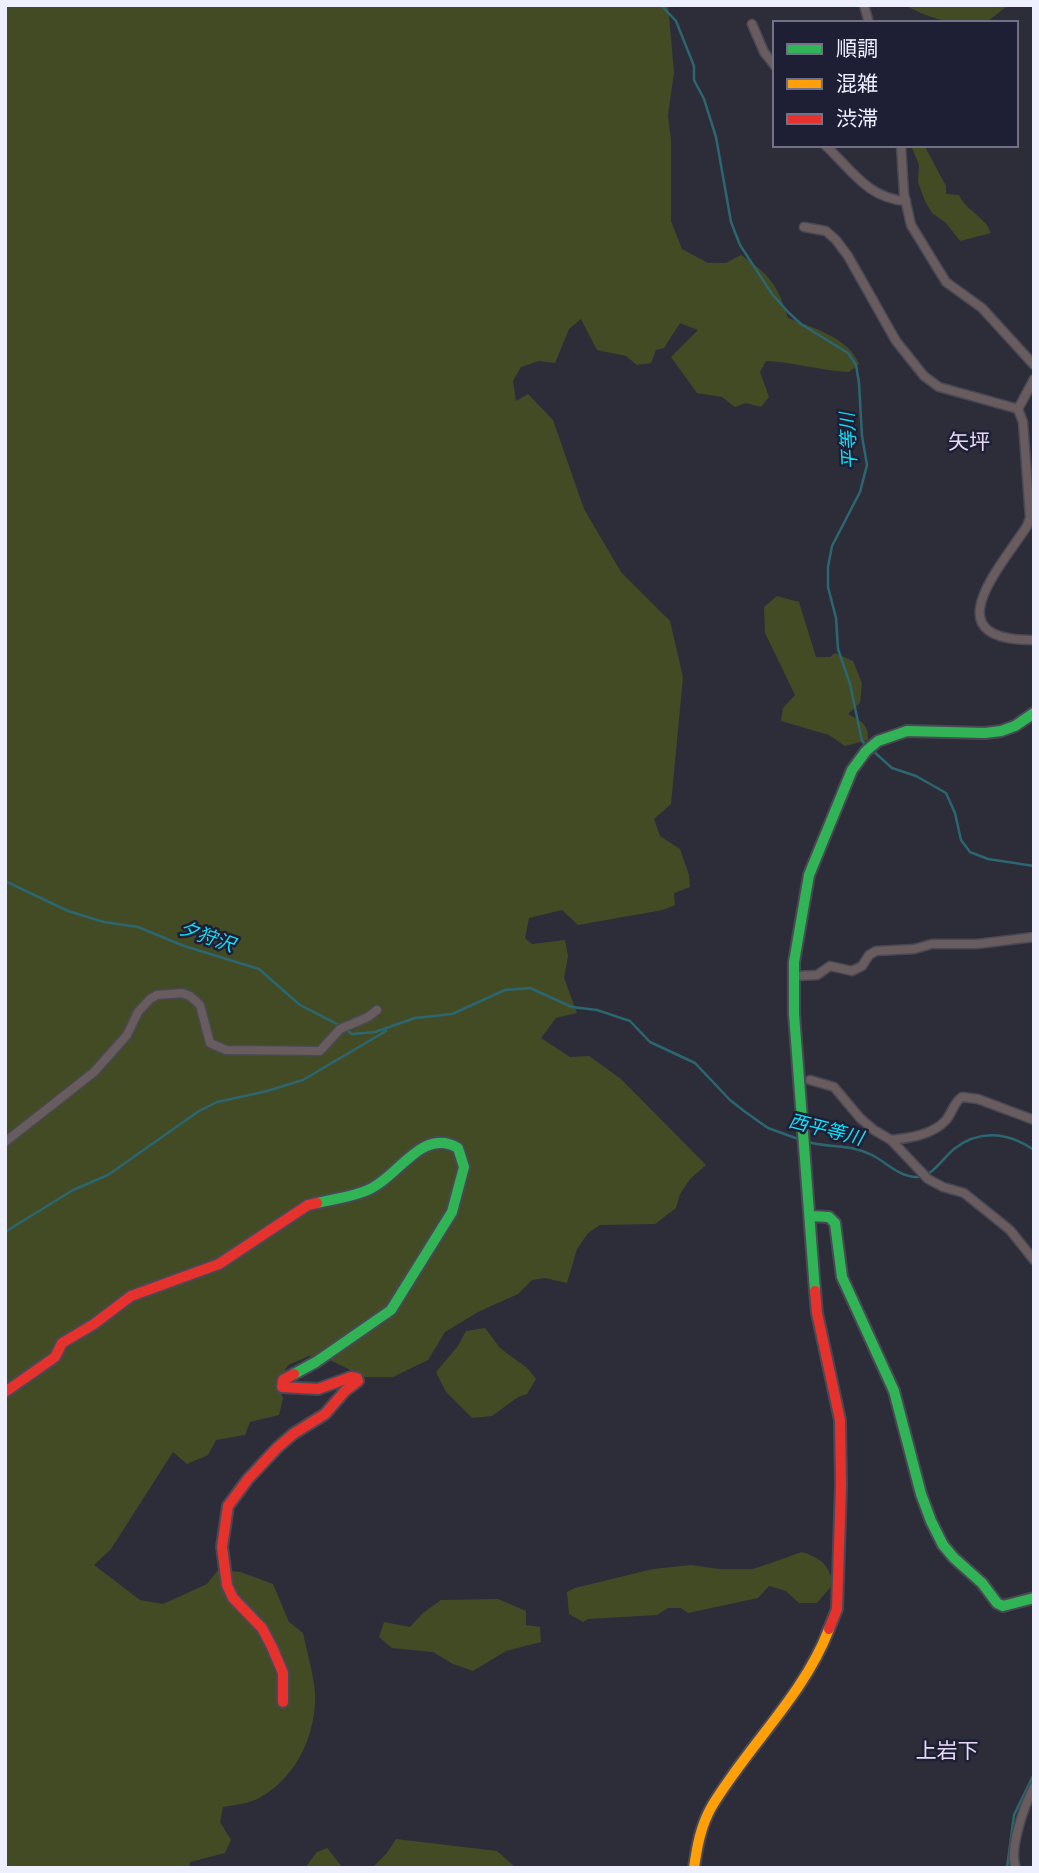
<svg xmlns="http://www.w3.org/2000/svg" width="1039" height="1873" font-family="'Asap Condensed','Noto Sans JP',sans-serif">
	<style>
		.green { fill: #434b25 }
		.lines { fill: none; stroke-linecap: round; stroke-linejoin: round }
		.stream { stroke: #2b6671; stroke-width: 2.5 }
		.street-casing { stroke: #494955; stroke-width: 11 }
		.fast-casing { stroke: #494955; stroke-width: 14 }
		.slow-casing { stroke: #494955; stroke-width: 14 }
		.jam-casing { stroke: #494955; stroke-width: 14 }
		.street { stroke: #685c5f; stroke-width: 8 }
		.fast { stroke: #30b455; stroke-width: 10 }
		.slow { stroke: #ff9f0a; stroke-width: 10 }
		.jam { stroke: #e5322d; stroke-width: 10 }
		.labels { text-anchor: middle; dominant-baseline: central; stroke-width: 5; stroke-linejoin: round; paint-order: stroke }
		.water-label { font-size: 19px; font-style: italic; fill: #0edff6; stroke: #1e1e35 }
		.quarter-label { font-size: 21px; fill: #e7d9f5; stroke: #1e1e35 }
	</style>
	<rect width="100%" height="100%" fill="#2d2d3a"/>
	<path class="green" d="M5 5H668L674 72 668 115 671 140V221L682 249 708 263H726L741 255C770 275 777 284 788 318 813 328 848 337 859 364L849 372C821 371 794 362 766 361L760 372 769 397 761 407 746 403 735 407 722 397 697 393 671 357 698 330 680 323 664 348 656 350 651 363 637 365 626 356 597 350 581 319 569 329 555 363 539 361 521 367 513 381 516 401 528 394 553 420 584 509 621 572 670 621 683 677 671 804 654 819 660 836 680 849 689 875 690 887 674 893 675 905 663 910 578 925 562 910 529 918 525 938 532 944 565 940 568 956 564 978 577 1013 556 1018 541 1038 570 1057 589 1056 621 1079 706 1165 690 1179 680 1194 676 1208 655 1224 600 1225 588 1233 577 1249 567 1283 545 1278 532 1280 518 1294 478 1312 445 1332 428 1360 393 1377H365L332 1361 309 1356 288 1365 277 1385 283 1398 279 1415 250 1422 245 1435 216 1440 208 1455 187 1464 173 1452 111 1549 94 1565 140 1600 163 1604 207 1584 218 1570 240 1572 273 1584 289 1622 303 1633C307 1652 313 1672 315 1692 317 1735 295 1781 255 1800 246 1804 233 1805 223 1807L220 1822 231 1840 225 1853 190 1862 189 1868H5Z
		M905 5H1005L1006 7C999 12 990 21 982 23 958 28 926 17 905 5Z
		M911 145H924L946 186V194L959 195C966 211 985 216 991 233L960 241 946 223 932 213 925 201 918 182 919 165Z
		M777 596 799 602 816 657H830L835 653 853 661 862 683 860 703 848 714C861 721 869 724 868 740L845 746 829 735 781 721 783 708 795 695 765 633 764 607Z
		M485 1328 500 1348 527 1368 536 1379 527 1394 518 1397 492 1416 472 1418 446 1392 436 1372 458 1346 466 1331Z
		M802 1552C820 1558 829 1564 833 1584L817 1603H799L786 1591 769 1586 758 1598 688 1613 681 1608H668L657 1615 588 1619 583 1622 569 1614 567 1592 575 1588 653 1569 691 1565 719 1569H753Z
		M498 1599 526 1611V1625L540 1627 541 1642 506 1651 473 1671 453 1664 433 1652 392 1648 379 1637 384 1622 410 1627 423 1613 441 1600Z
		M396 1839 497 1851 516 1868H372L387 1853Z
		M327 1848 343 1868H305L317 1852Z"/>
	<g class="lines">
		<path class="stream" d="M661 5 676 21 694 66V80L704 99 716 137 731 222 740 245 772 294 788 312 801 324 848 353 856 365 859 383 862 436 867 465 860 492 832 546 828 567V587L836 618 838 649 850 684 862 741 867 746
			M872 750 892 768 916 776 946 793 955 813 961 840 970 852 988 859 1034 866
			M5 881 68 911 104 922 138 927 184 946 259 969 300 1005 341 1026
			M346 1030 352 1034 375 1032 415 1018 452 1014 505 990 530 988 572 1007 597 1010 630 1021 650 1042 695 1063 730 1100 744 1111 768 1128 801 1140
			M808 1142C829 1148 851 1144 872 1155 886 1162 898 1176 915 1177 932 1178 942 1159 954 1149 979 1129 1008 1132 1034 1150
			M5 1232 73 1190 108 1175 199 1111 217 1102 267 1091 303 1080 386 1031
			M1007 1868 1014 1815 1034 1774"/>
		<g class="street-casing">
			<path id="street" d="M864 5 869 23
				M752 24 764 52 775 66
				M825 145C851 169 868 199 906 201
				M901 145 904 194 911 225 946 282 982 308 1034 365
				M804 227 826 231 836 240 848 256 896 341 924 376 939 387 1018 409
				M1034 379 1018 409 1023 422 1030 518 1027 526C1000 568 932 641 1034 640
				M794 976 817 975 830 966 852 971 862 966 869 955 876 951 914 949 932 944H977L1034 937
				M810 1080 834 1087 860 1118 874 1130 891 1140 928 1179 943 1187 964 1193 1010 1230 1034 1260
				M891 1140C909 1138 933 1135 946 1120 953 1112 953 1103 962 1097L978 1099 1034 1120
				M5 1142 94 1072 127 1035 138 1012 150 999 157 995 182 993 190 996 200 1005 210 1043 226 1050 320 1051 340 1029 368 1017 377 1010
				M1016 1868C1008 1850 1025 1804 1034 1787"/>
		</g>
		<g class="fast-casing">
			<path id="fast" d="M810 1216 829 1217 835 1223 842 1277 894 1391 921 1494 931 1521 943 1545 954 1558 982 1583 997 1603 1003 1606 1034 1598
				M815 1291 794 1014V962L809 875 852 770 866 751 878 741 907 731 985 733 1001 731 1015 726 1034 713
				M294 1374 316 1362 391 1310 452 1212 464 1167 458 1148C422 1127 399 1176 370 1189 354 1197 333 1199 317 1203"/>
		</g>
		<g class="slow-casing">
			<path id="slow" d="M694 1868C697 1846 701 1825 712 1806 748 1746 804 1695 829 1629"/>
		</g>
		<g class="jam-casing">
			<path id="jam" d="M815 1291 817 1313 840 1420 841 1485 837 1609 829 1629
				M5 1392 55 1357 62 1343 94 1324 131 1296 219 1264 308 1205 317 1203
				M283 1702V1673L272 1647 262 1628 233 1598 227 1585 222 1547 228 1506 248 1479 277 1448 293 1434 325 1414 345 1391 358 1381 357 1378 351 1377 318 1389 282 1387 283 1380 294 1374"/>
		</g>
		<use href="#street" class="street"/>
		<use href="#fast" class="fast"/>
		<use href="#slow" class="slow"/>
		<use href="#jam" class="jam"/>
	</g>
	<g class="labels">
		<g class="water-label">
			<text transform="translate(848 441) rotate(-93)">平等川</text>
			<text transform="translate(207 936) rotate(19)">夕狩沢</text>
			<text transform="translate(826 1129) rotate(14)">西平等川</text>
		</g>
		<g class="quarter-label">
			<text x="969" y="441">矢坪</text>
			<text x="947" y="1750">上岩下</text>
		</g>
	</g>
	<rect width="1039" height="1873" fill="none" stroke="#eeefff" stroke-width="14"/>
	<rect x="773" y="21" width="245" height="126" fill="#1e1e35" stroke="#717286" stroke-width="2"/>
	<rect x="787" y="44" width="35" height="10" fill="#30b455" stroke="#717286" stroke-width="2"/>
	<text x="836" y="56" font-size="21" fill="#eeefff">順調</text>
	<rect x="787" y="79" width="35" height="10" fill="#ff9f0a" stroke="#717286" stroke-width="2"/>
	<text x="836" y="91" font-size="21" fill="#eeefff">混雑</text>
	<rect x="787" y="114" width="35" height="10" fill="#e5322d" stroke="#717286" stroke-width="2"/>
	<text x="836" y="126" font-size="21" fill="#eeefff">渋滞</text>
</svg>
